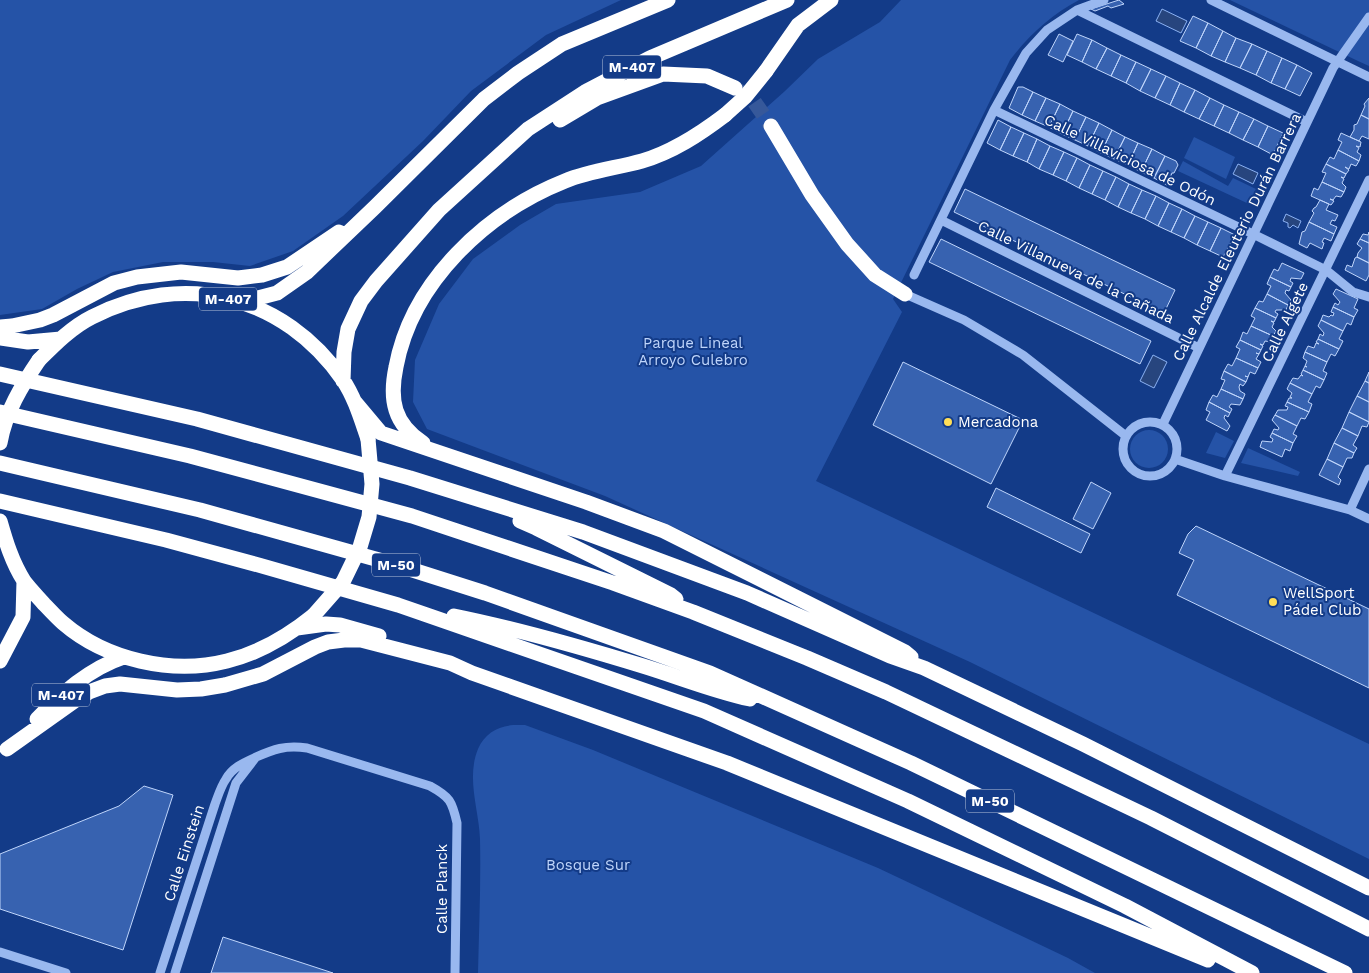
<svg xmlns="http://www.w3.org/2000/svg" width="1369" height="973" font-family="'Work Sans',sans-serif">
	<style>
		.green { fill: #2553a7 }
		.water { fill: #27457e; stroke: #8bb1f3 }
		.building { fill: #3762b0; stroke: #bfd5fb }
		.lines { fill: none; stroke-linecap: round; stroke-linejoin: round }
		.highway-tunnel { stroke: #36589a; stroke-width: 15; stroke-dasharray: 15 8; stroke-linecap: butt }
		.minor { stroke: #99b8ef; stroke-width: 9 }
		.highway { stroke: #fff; stroke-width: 15 }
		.highway-bridge { stroke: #fff; stroke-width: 15 }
		.poi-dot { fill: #ffde57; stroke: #133b88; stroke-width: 2 }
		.labels { text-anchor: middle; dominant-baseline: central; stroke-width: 4; stroke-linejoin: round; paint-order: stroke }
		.shield { fill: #133b88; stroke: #b8c4db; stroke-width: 1 }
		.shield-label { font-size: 14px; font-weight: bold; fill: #fff }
		.street-label { font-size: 15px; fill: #fff; stroke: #133b88 }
		.park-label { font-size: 15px; fill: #bfd5fb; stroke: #133b88 }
		.poi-label { font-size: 15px; fill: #fff; stroke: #133b88; text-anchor: start }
	</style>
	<rect width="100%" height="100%" fill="#133b88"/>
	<path class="green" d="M0 0H621L546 35 471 91 423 141 343 216 293 251 250 266 213 262H163L113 272 77 289 42 309 0 315Z
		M901 0H1079C1051 15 1029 35 1010 60L893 299 902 312 816 481 1369 744V859L970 662 605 496 427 429 413 402 415 360 439 304 473 259 520 225 556 204 640 192 701 166 785 91 818 59 880 22Z
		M1230 0H1369V66L1358 61Z
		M1194 137 1235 157 1226 179 1184 158Z
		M1183 161 1228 186 1233 178 1256 189 1249 204 1178 171Z
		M1130 449a19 19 0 1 1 38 0a19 19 0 1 1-38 0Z
		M1216 432 1234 441 1225 458 1206 453Z
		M1248 448 1300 472 1298 476 1241 463Z
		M513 725H525L593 750 878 868 1068 958 1095 973H478C479 929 481 884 480 839 479 810 466 778 478 749 485 733 497 727 513 725Z"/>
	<path class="water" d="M1162 9 1187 21 1181 33 1156 21Z
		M1238 164 1258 173 1253 184 1233 174Z
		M1286 214 1301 221 1298 228 1293 225 1290 228 1288 227V223L1283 221Z
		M1153 355 1167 362 1154 388 1140 381Z"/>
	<path class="building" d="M1119 0 1124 4 1111 8 1108 6 1095 11 1091 9Z
		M1193 16 1208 23 1196 48 1180 41Z
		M1208 23 1223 31 1211 56 1196 48Z
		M1223 31 1236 38 1225 62 1211 56Z
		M1059 34 1073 41 1063 62 1048 55Z
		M1077 34 1092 40 1082 62 1067 55Z
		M1236 38 1252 44 1240 68 1225 62Z
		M1092 40 1107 48 1096 69 1082 62Z
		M1252 44 1267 51 1256 75 1240 68Z
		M1107 48 1121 55 1111 76 1096 69Z
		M1267 51 1282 58 1271 83 1256 75Z
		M1121 55 1136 62 1126 83 1111 76Z
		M1282 58 1297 65 1285 89 1271 83Z
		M1136 62 1151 69 1140 91 1126 83Z
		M1297 65 1312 73 1300 96 1285 89Z
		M1151 69 1166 76 1155 98 1140 91Z
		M1166 76 1180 83 1170 105 1155 98Z
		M1180 83 1195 90 1184 112 1170 105Z
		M1018 87H1023L1033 92 1022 115 1009 108Z
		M1195 90 1210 98 1199 119 1184 112Z
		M1033 92 1046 98 1035 121 1022 115Z
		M1046 98 1060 104 1049 127 1035 121Z
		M1210 98 1224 105 1214 126 1199 119Z
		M1369 98V119L1361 115 1365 106 1364 104Z
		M1060 104 1073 111 1062 134 1049 127Z
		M1224 105 1239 112 1229 133 1214 126Z
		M1073 111 1086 117 1075 140 1062 134Z
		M1239 112 1254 119 1243 140 1229 133Z
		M1361 115 1369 119V139L1362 136 1359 141 1350 137 1354 130V125L1357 124Z
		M1086 117 1099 123 1088 146 1075 140Z
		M1254 119 1268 126 1258 147 1243 140Z
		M998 120 1011 127 1000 150 987 143Z
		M1099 123 1112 130 1101 153 1088 146Z
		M1268 126 1283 133 1273 155 1258 147Z
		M1011 127 1024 133 1013 156 1000 150Z
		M1112 130 1125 137 1114 159 1101 153Z
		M1024 133 1037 139 1027 162 1013 156Z
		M1341 133 1361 142 1360 147 1356 146 1359 148 1357 152 1361 155 1359 161 1338 150 1342 142 1338 140Z
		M1125 137 1138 143 1128 165 1114 159Z
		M1037 139 1050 146 1039 169 1027 162Z
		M1138 143 1152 149 1141 172 1128 165Z
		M1050 146 1064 152 1053 175 1039 169Z
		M1152 149 1165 156 1154 178 1141 172Z
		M1338 150 1359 161 1356 166 1351 164 1349 169 1345 167 1349 170 1346 174 1326 164 1330 157 1334 159Z
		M1064 152 1077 158 1066 181 1053 175Z
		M1165 156 1176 161 1178 165 1174 173H1172L1167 185 1154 178Z
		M1077 158 1090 165 1079 188 1066 181Z
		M1326 164 1346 174 1344 178 1341 177 1344 179 1342 183 1346 187 1344 192 1322 182 1326 173 1322 172Z
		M1090 165 1103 171 1092 194 1079 188Z
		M1103 171 1116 177 1105 200 1092 194Z
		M1116 177 1129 184 1118 207 1105 200Z
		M1322 182 1344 192 1341 197 1336 196 1333 200 1330 199 1334 201 1331 205 1311 196 1314 188 1318 190Z
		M1129 184 1142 190 1131 213 1118 207Z
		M965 189 1175 290 1164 313 954 212Z
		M1142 190 1156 196 1145 219 1131 213Z
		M1156 196 1169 203 1158 226 1145 219Z
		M1320 200 1329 204 1326 210 1338 215 1335 221 1332 220 1330 224 1337 227 1334 234 1309 222 1314 213 1312 211 1314 208 1316 207Z
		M1169 203 1182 209 1171 232 1158 226Z
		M1182 209 1195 216 1184 238 1171 232Z
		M1195 216 1208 222 1197 245 1184 238Z
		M1208 222 1221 228 1210 251 1197 245Z
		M1309 222 1334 234 1331 241 1324 238 1322 242 1324 243 1322 249 1310 243 1307 248 1299 244 1302 232 1305 231Z
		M1221 228 1235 235 1223 257 1210 251Z
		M1369 232V243L1360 239 1363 234 1368 235Z
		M941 239 1151 341 1140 364 929 262Z
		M1360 239 1369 243V263L1357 257 1358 253 1362 248 1357 244Z
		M1357 257 1369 263V275L1366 281 1345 270 1347 265 1352 267 1355 258Z
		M1282 263 1304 273 1301 279 1291 278 1290 281 1293 283 1291 287 1270 277 1274 269 1278 271Z
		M1270 277 1291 287 1289 291 1286 290 1285 293 1291 300 1288 305 1267 294 1271 286 1267 284Z
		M1336 289 1358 299 1354 308 1358 310 1354 317 1333 307 1335 303 1338 305 1340 302 1333 294Z
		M1267 294 1288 305 1286 310H1276L1275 312 1278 314 1276 318 1255 308 1259 301 1263 302Z
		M1333 307 1354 317 1351 325 1347 323 1343 331 1321 320 1323 315 1329 317 1331 315 1333 316 1334 313 1331 312Z
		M1255 308 1276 318 1274 322 1271 321 1274 323 1272 327 1276 331 1273 336 1251 326 1255 318 1251 316Z
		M1321 320 1343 331 1339 339 1343 341 1339 349 1318 339 1320 334 1323 336 1324 333 1318 326Z
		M1251 326 1273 336 1271 342 1265 341 1263 345 1260 344 1263 346 1261 350 1240 340 1243 332 1247 334Z
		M1318 339 1339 349 1335 356 1331 354 1327 362 1305 352 1308 346 1314 348 1316 343 1319 344 1316 342Z
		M1240 340 1261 350 1259 354 1256 353 1259 354 1256 359 1261 362 1258 368 1236 358 1240 349 1236 347Z
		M1305 352 1327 362 1323 371 1327 373 1324 380 1303 370 1305 366 1307 367 1305 366 1307 361 1303 358Z
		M1236 358 1258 368 1255 374 1250 372 1248 377 1245 376 1248 377 1246 382 1224 371 1228 364 1232 366Z
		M903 362 1023 420 991 484 873 425Z
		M1303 370 1324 380 1320 388 1316 386 1312 394 1290 383 1293 378 1298 379 1301 375 1303 376 1301 374Z
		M1224 371 1246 382 1243 386 1240 384 1239 387 1240 391 1245 394 1243 399 1221 389 1225 380 1221 379Z
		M1369 372V383L1365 381Z
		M1365 381 1369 383V402L1357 396Z
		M1290 383 1312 394 1308 402 1312 404 1309 412 1287 402 1289 398H1292L1290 397 1292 393 1287 389Z
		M1221 389 1243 399 1240 405 1231 404 1229 407 1232 409 1230 413 1209 402 1213 395 1217 397Z
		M1357 396 1369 402V422L1349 412Z
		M1209 402 1230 413 1228 417 1225 415 1224 418 1230 426 1227 431 1206 420 1210 412 1206 410Z
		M1287 402 1309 412 1305 419 1301 418 1297 426 1275 415 1278 410H1287L1288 407 1285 406Z
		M1349 412 1369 422 1367 427 1362 426 1358 436 1342 428Z
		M1275 415 1297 426 1293 434 1297 436 1293 443 1272 433 1274 429 1278 430 1279 428 1272 420Z
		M1342 428 1358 436 1353 445 1357 448 1354 453 1334 443Z
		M1272 433 1293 443 1290 451 1285 449 1282 457 1260 447 1262 441 1272 442 1273 439 1270 437Z
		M1334 443 1354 453 1352 458H1347L1343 467 1327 459Z
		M1327 459 1343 467 1338 477 1341 480 1339 485 1319 475Z
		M1091 482 1111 493 1093 529 1073 519Z
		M996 488 1090 534 1081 553 987 507Z
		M1196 526 1369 609V688L1177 595 1194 560 1179 553 1188 534Z
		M144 786 173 795 123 950 0 909V854L119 806Z
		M223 937 333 973H211Z"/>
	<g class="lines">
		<path class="highway-tunnel" d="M736 89 753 100 771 126"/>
		<path class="minor" d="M1211 0 1369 77
			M1077 10 1307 122
			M994 110 1253 234 1326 270 1353 292 1369 297
			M941 220 1199 348
			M914 275 994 110 1026 53 1047 30 1077 10 1104 0
			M905 294 964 320 1023 355 1126 436
			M1123 449a27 27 0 1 1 54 0a27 27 0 1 1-54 0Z
			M1163 424 1333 68 1369 17
			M1175 459 1225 476 1350 510 1369 519
			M1225 476 1369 180
			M1350 510 1369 469
			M0 952 66 973
			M160 973 215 804C218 796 221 786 226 779 232 768 243 763 254 758 274 749 285 745 307 748L430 786C450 797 452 801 457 823L455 973
			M175 973 236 783 256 757"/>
		<path class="highway" d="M766 71 798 25 831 0
			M560 120 597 98 663 74 707 76 735 88
			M771 126 812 195 847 244 875 275 905 294
			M243 302 277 293 307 272 375 207 484 99 518 73 562 44 668 0
			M0 327 12 326 40 320 53 315 114 283 137 277 181 272 238 278 262 275 287 267 339 232
			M0 338 28 342 61 339
			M39 360C55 344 72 327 92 317 184 270 284 295 343 380 355 398 361 419 368 439
			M0 374 197 419 410 478 583 532 747 593 890 656 924 668 1083 744 1369 888
			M343 381 344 352 348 329 361 301 376 281 439 210 528 129 585 92 650 58 787 0
			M355 402 381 433 586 502 664 531 905 652 911 657
			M0 412 190 456 412 516 613 583 693 612 807 658 886 692 1151 818 1369 929
			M423 443C394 424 389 400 396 367 412 281 487 212 565 181 589 171 617 168 642 161 673 152 700 134 725 115
			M0 463 200 510 397 565 485 593 710 673 911 763 1345 973
			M0 501 166 540 262 566 398 605 704 711 908 801 1125 906 1252 973
			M0 521C6 542 12 562 24 581 30 589 37 596 44 604 50 610 56 617 63 623 106 660 172 675 227 661 260 653 288 636 314 615
			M520 521 536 528 671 595 676 599
			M454 616C518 629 581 647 643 666 679 677 713 691 750 699
			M297 628 326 624 340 625 379 636
			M0 661 23 617 24 581
			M37 719C63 693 88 669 124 657
			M7 749 76 700 89 692 105 686 120 684 177 690 201 689 225 685 263 674 315 647 328 642 344 640H361L450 663 472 673 727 763 1208 960"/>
		<path class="highway-bridge" d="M725 115 745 97 766 71
			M0 443C5 413 22 385 39 360
			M314 615 343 582 360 547 369 517 372 484 368 439"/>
	</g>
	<g class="poi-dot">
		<circle cx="948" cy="422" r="5"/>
		<circle cx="1273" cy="602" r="5"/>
	</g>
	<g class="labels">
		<g class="shield">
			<rect x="603" y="55.5" width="58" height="23" rx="4"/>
			<rect x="199" y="287.5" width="58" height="23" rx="4"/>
			<rect x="372" y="553.5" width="48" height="23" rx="4"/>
			<rect x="32" y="683.5" width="58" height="23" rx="4"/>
			<rect x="966" y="789.5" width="48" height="23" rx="4"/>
		</g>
		<g class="shield-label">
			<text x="632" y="67">M-407</text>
			<text x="228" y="299">M-407</text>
			<text x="396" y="565">M-50</text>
			<text x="61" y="695">M-407</text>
			<text x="990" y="801">M-50</text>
		</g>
		<g class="street-label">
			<text transform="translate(1130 160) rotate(26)">Calle Villaviciosa de Odón</text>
			<text transform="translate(1237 237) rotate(-64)">Calle Alcalde Eleuterio Durán Barrera</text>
			<text transform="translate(1076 272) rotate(26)">Calle Villanueva de la Cañada</text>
			<text transform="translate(1285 322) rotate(-64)">Calle Algete</text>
			<text transform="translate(184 853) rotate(-72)">Calle Einstein</text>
			<text transform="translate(442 889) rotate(-90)">Calle Planck</text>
		</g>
		<g class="park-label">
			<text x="693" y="343">Parque Lineal<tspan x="693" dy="17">Arroyo Culebro</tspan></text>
			<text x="588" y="865">Bosque Sur</text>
		</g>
		<g class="poi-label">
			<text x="958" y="422">Mercadona</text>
			<text x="1283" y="593">WellSport<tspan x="1283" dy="17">Pádel Club</tspan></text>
		</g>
	</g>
</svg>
